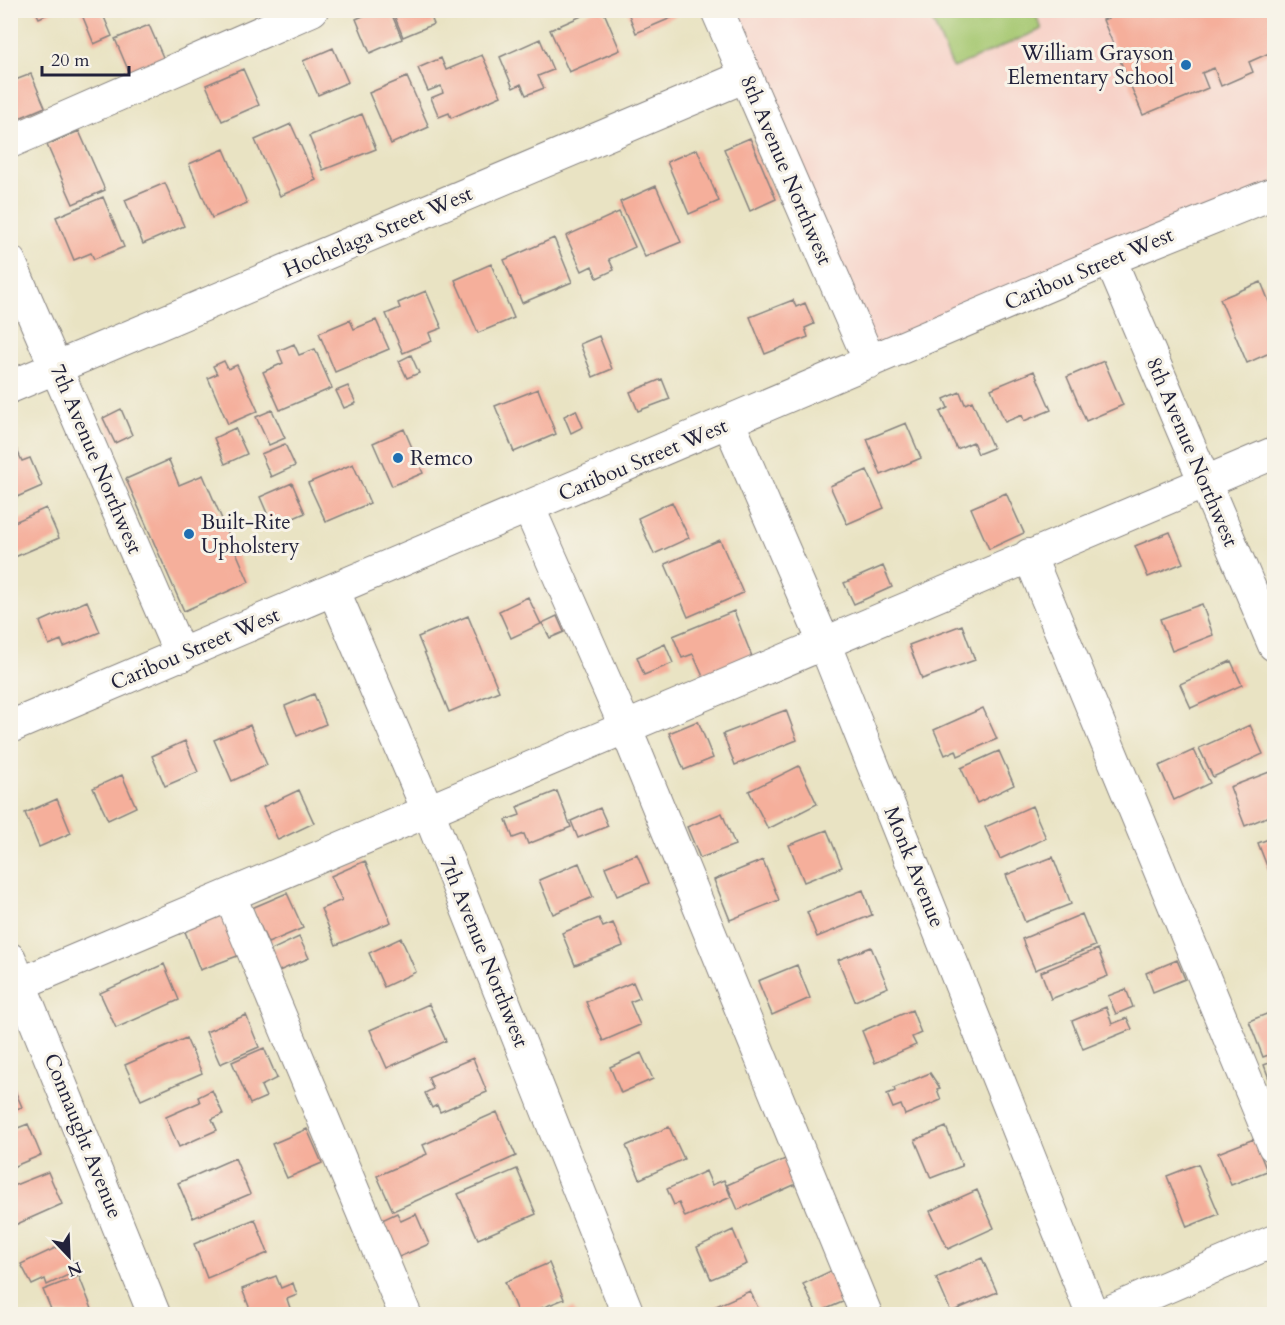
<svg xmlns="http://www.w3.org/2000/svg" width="1285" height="1325" font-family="Cardo,serif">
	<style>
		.built { fill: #f7d1c7 }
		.green { fill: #a5c770; stroke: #647456; stroke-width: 1.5 }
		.building { fill: #f5af9b }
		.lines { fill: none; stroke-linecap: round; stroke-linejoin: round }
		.minor-casing { stroke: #86827f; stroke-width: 34 }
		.minor { stroke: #fff; stroke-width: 32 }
		.poi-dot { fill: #1f6fb2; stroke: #f7f3e8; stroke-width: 2 }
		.labels { text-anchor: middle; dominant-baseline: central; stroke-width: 6; stroke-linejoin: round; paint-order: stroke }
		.poi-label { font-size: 21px; fill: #22223b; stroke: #f7f3e8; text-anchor: start }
		.street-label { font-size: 21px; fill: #22223b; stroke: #f7f3e8 }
	</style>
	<rect width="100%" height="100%" fill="#f7f3e8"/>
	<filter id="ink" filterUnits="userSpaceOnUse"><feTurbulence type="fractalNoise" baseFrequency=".0167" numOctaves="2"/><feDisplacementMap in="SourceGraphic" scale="12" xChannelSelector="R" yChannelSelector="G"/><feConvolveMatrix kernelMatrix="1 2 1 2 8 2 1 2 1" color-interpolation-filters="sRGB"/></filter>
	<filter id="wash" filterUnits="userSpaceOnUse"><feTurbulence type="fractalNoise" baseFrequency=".008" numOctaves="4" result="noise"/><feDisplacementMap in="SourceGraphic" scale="24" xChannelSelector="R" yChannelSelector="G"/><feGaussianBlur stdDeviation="1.35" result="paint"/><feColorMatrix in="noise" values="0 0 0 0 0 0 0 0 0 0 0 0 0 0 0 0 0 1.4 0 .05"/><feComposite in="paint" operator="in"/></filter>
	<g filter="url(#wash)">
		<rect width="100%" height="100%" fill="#e9e3c3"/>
		<path class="built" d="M717 11H1274V186L870 362Z"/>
		<path class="green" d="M928 11H1034L1042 29 953 68Z"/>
		<g id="blocks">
			<path class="building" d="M35 10H56L39 18Z
				M80 10H101L112 36 94 44Z
				M377 10H390L402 39 370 53 356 19Z
				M392 10H428L434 24 403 37Z
				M595 10H603L620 50 569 72 550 30Z
				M627 10H676L678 15 636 33Z
				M1127 10H1274V51L1249 62 1253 72 1221 86 1214 68 1202 73 1208 88 1143 115 1103 20Z
				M149 25 166 64 132 79 115 39Z
				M540 39 553 70 538 76 544 88 526 95 521 84 513 88 500 57Z
				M333 48 348 82 318 95 303 61Z
				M482 55 501 96 451 118 449 113 439 117 431 98 443 93 441 86 428 91 418 68 441 58 446 70Z
				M243 69 259 105 222 121 206 85Z
				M31 74 45 107 10 122V82Z
				M407 77 429 127 391 144 369 93Z
				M362 114 376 149 323 170 309 136Z
				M291 124 316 180 280 196 255 140Z
				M79 131 105 190 73 204 47 145Z
				M750 138 776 199 750 211 724 149Z
				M224 149 247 203 212 218 189 164Z
				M697 149 719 201 689 214 667 162Z
				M165 183 184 226 143 244 125 200Z
				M656 186 681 242 645 257 620 202Z
				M103 197 124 247 94 259 91 253 74 260 56 217Z
				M619 212 635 247 609 259 614 270 597 278 592 266 582 271 566 236Z
				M554 238 572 282 522 303 504 260Z
				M491 264 514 318 478 333 455 280Z
				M1261 282 1274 314V351L1247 363 1220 299Z
				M426 291 442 328 429 333 432 341 403 353 386 314 400 308 398 303Z
				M793 300 796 307 805 303 814 324 805 328 808 337 765 354 750 317Z
				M350 320 354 329 376 320 389 349 335 372 319 333Z
				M599 336 612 369 593 377 580 344Z
				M294 344 299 355 315 349 332 388 280 410 263 372 283 363 278 351Z
				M411 355 419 373 407 378 399 361Z
				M224 361 228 369 237 365 258 411 228 424 208 378 217 374 213 366Z
				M1104 361 1123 405 1086 421 1067 377Z
				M1034 371 1051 410 1024 421 1022 415 1005 422 991 389Z
				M662 379 670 399 638 411 630 392Z
				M348 386 356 403 344 408 336 391Z
				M538 389 556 434 514 452 495 406Z
				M960 392 965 404 972 401 993 448 978 454 973 442 957 449 940 412 948 408 944 399Z
				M121 409 132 435 115 443 103 418Z
				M272 410 285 438 269 445 256 417Z
				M576 410 583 427 571 433 564 416Z
				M906 423 921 458 881 475 867 439Z
				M235 428 247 454 225 464 214 438Z
				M404 429 423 473 392 486 373 443Z
				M285 444 295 466 271 477 261 454Z
				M17 450 22 461 30 458 42 486 10 500V453Z
				M169 460 179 485 203 475 249 582 184 611 126 479Z
				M353 464 370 503 326 522 308 483Z
				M867 470 884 508 847 524 830 486Z
				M292 483 305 513 273 527 260 497Z
				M1006 493 1024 533 989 549 971 508Z
				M672 502 689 538 654 554 638 518Z
				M46 508 59 538 10 559V524Z
				M1170 532 1183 563 1148 577 1135 546Z
				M720 540 743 593 688 617 665 564Z
				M883 566 892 587 854 604 844 583Z
				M528 597 541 624 511 638 499 611Z
				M87 601 100 632 64 647 61 640 49 645 40 622Z
				M1202 604 1213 635 1172 651 1160 619Z
				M734 611 753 659 704 679 693 654 682 658 673 636Z
				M468 616 499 691 449 712 418 637Z
				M557 616 564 632 550 638 542 623Z
				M962 625 975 660 922 679 909 645Z
				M665 644 673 663 644 675 637 657Z
				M1231 661 1242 685 1191 708 1180 684Z
				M314 694 326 724 297 736 285 706Z
				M983 708 997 739 958 756 956 750 945 755 934 730Z
				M786 710 797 740 735 765 723 734Z
				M698 721 713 758 684 770 669 733Z
				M250 725 267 765 232 781 214 740Z
				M1250 725 1263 754 1213 777 1199 748Z
				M185 741 198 772 165 786 152 756Z
				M1194 750 1210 783 1174 800 1159 766Z
				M999 751 1014 785 977 803 961 768Z
				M799 766 817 804 768 829 749 791Z
				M1272 771 1274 778V814L1245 826 1230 787Z
				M122 775 136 807 108 820 93 788Z
				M299 790 314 823 278 840 263 807Z
				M557 791 571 827 528 844 524 834 513 838 506 820 520 815 517 807Z
				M57 799 71 833 39 847 25 813Z
				M1032 806 1046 838 1000 859 985 827Z
				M600 808 608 826 578 838 571 821Z
				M722 813 735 845 700 858 687 827Z
				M827 830 842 867 804 882 789 845Z
				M1274 837V884L1258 843Z
				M637 854 649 883 617 896 605 867Z
				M1053 857 1071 904 1025 922 1006 875Z
				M763 860 779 900 730 920 714 880Z
				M365 861 391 922 336 945 321 909 342 900 331 876Z
				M579 863 593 897 553 914 539 880Z
				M863 890 872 915 817 937 807 912Z
				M287 893 303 928 268 943 252 908Z
				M224 914 240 955 200 970 184 929Z
				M1082 914 1095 946 1035 970 1022 939Z
				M599 918 603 927 613 923 623 946 575 965 562 933Z
				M299 937 309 958 279 971 269 951Z
				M401 938 416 972 384 987 369 953Z
				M871 947 888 987 855 1001 838 960Z
				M1098 949 1108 976 1051 999 1041 972Z
				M1177 960 1185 979 1153 992 1146 973Z
				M164 964 179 1000 116 1028 100 993Z
				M797 965 810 998 772 1015 758 981Z
				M633 982 640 998 630 1002 640 1025 603 1041 586 1002Z
				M1126 989 1133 1007 1116 1014 1108 996Z
				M429 1004 446 1041 387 1068 370 1030Z
				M1106 1007 1112 1024 1127 1018 1132 1029 1083 1049 1072 1021Z
				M912 1010 921 1033 912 1037 916 1045 875 1063 862 1031Z
				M1274 1011V1053L1263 1057 1249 1021Z
				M246 1015 259 1047 220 1064 206 1032Z
				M186 1038 202 1073 141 1100 125 1065Z
				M264 1048 277 1078 261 1086 266 1097 250 1104 232 1062Z
				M641 1053 653 1079 621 1093 610 1067Z
				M473 1058 487 1092 440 1112 437 1105 432 1108 425 1093 433 1089 428 1077Z
				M1274 1061V1092L1264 1065Z
				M930 1073 940 1088 937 1089 941 1100 905 1115 901 1105 893 1108 887 1094 895 1091 894 1088Z
				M10 1079 22 1107 10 1111Z
				M212 1090 223 1114 212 1119 217 1130 179 1147 166 1117 200 1102 198 1097Z
				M497 1112 516 1156 393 1211 377 1176 427 1154 423 1145Z
				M28 1124 41 1155 10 1168V1131Z
				M669 1127 684 1159 640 1179 626 1146Z
				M946 1127 962 1166 931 1178 915 1140Z
				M307 1129 322 1163 287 1178 272 1144Z
				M1254 1139 1267 1171 1231 1185 1218 1153Z
				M792 1156 803 1181 738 1210 727 1185Z
				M235 1158 250 1194 193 1218 178 1183Z
				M1198 1164 1219 1214 1187 1227 1167 1176Z
				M517 1169 536 1214 478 1239 458 1194Z
				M706 1171 712 1185 724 1180 731 1197 685 1217 679 1203 674 1205 667 1189Z
				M48 1172 62 1204 15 1225 10 1215V1187Z
				M977 1190 994 1228 948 1249 930 1211Z
				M397 1213 401 1221 416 1214 429 1244 399 1257 382 1220Z
				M255 1219 268 1253 207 1278 194 1244Z
				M733 1230 747 1264 711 1279 697 1247Z
				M64 1244 77 1271 47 1285 45 1279 32 1285 21 1264Z
				M982 1258 997 1292 951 1312 936 1278Z
				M549 1263 564 1299 527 1314H518L505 1282Z
				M833 1270 847 1300 817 1313 803 1284Z
				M79 1276 94 1314H53L43 1290Z
				M276 1276 281 1288 293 1283 297 1295 287 1299 292 1314H252L242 1289Z
				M750 1291 761 1314H720L716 1306Z
				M573 1308 576 1314H558Z"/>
		</g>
	</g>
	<g filter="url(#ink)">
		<use href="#blocks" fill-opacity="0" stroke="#86827f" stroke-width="1.5"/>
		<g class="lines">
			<g class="minor-casing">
				<path id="minor" d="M717 10 870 362
					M10 142 312 10
					M1110 259 1274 645
					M10 262 181 656
					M10 387 746 76
					M729 423 825 645 1092 1314
					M529 508 625 726 866 1314
					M1029 555 1274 1146
					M334 591 428 811 628 1314
					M10 727 1110 259 1274 193
					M230 896 405 1314
					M10 959 154 1314
					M10 988 1274 453
					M1104 1314 1274 1241"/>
			</g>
			<use href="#minor" class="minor"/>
		</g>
	</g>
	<g class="poi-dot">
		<circle cx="1186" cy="65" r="6"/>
		<circle cx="398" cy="458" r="6"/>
		<circle cx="189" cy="534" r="6"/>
	</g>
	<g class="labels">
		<g class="poi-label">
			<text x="1174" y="53" text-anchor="end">William Grayson<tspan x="1174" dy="24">Elementary School</tspan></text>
			<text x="410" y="458">Remco</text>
			<text x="201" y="522">Built-Rite<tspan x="201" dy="24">Upholstery</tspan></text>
		</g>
		<g class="street-label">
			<text transform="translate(786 170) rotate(67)">8th Avenue Northwest</text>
			<text transform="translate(378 232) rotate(-23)">Hochelaga Street West</text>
			<text transform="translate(1089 269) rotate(-23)">Caribou Street West</text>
			<text transform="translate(1192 452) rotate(67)">8th Avenue Northwest</text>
			<text transform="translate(96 459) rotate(67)">7th Avenue Northwest</text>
			<text transform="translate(643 460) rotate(-23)">Caribou Street West</text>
			<text transform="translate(195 649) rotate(-23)">Caribou Street West</text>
			<text transform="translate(914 867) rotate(68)">Monk Avenue</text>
			<text transform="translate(484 952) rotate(68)">7th Avenue Northwest</text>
			<text transform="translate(83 1136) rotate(68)">Connaught Avenue</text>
		</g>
	</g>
	<rect width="1285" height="1325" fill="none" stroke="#f7f3e8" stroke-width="36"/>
	<g transform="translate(69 1256) rotate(157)" stroke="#f7f3e8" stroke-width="4.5" paint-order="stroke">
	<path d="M0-4.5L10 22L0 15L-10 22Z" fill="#22223b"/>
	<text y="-9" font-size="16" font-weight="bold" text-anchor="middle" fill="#22223b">N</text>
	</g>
	<path d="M42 66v9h87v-9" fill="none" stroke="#22223b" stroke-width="3"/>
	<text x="51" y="66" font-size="18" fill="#22223b" stroke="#f7f3e8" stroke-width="4.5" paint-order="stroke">20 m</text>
</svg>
